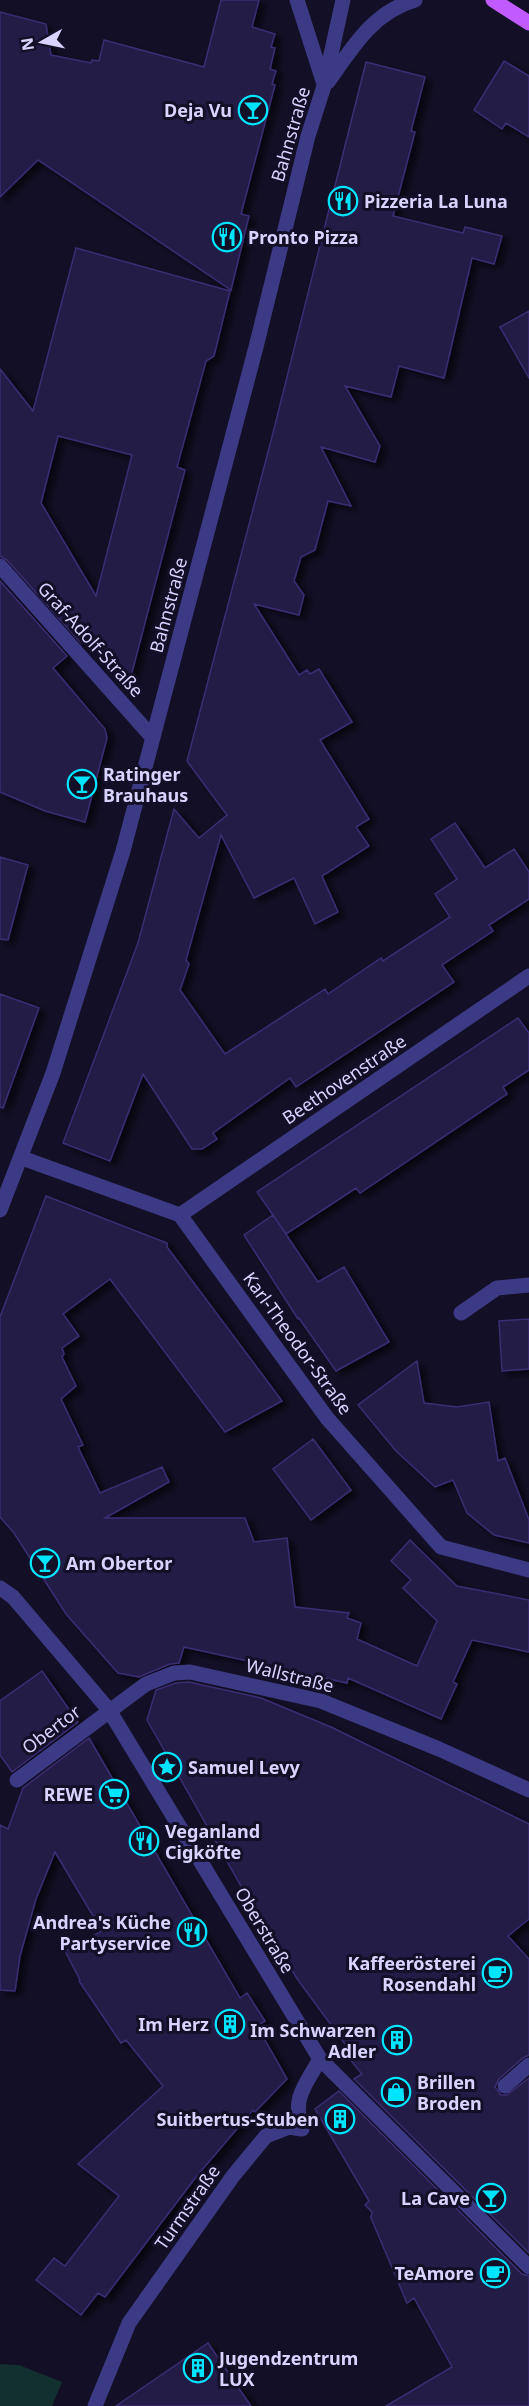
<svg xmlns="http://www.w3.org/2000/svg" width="529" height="2406" font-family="'Noto Sans',sans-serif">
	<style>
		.green { fill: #12302f }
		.building { fill: #241b47; stroke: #3b2d73; stroke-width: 1.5; fill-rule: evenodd; filter: url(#shadow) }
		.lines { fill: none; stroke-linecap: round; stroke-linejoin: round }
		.minor { stroke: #3d3a85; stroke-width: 15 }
		.major { stroke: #c25bff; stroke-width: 15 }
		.labels { text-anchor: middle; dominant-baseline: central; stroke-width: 6; stroke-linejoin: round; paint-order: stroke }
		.poi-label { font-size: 18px; font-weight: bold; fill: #d9d4ff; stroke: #130f26; text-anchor: end }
		.street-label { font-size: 18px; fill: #d9d4ff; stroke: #130f26 }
	</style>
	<defs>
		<filter id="shadow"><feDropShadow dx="6" dy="4" stdDeviation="3" flood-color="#0009"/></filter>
	</defs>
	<rect width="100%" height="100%" fill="#130f26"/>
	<path class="green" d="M0 2364 19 2365 62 2382 52 2406H0Z"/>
	<path class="building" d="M221 0H259L252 27 275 34 271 47 275 48 270 69 276 71 272 84 275 85 241 214 249 216 231 290 38 160 0 197V12L46 24 51 55 91 63 92 60 99 61 104 40 204 67Z
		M504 61 529 76V137L506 123 502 129 474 110Z
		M366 62 425 77 411 131 415 132 393 216 463 233 465 227 502 236 494 264 472 258 444 378 399 366 391 397 345 386 380 446 375 462 321 447 351 506 328 501 315 550 301 557 294 581 304 595 299 615 254 604 299 675 307 670 310 674 319 669 352 722 320 740 369 819 356 827 369 846 322 876 338 912 315 924 294 878 254 898 221 835 186 960 189 964 180 990 225 1054 325 989 328 994 381 958 383 961 450 917 435 894 457 879 431 839 455 823 485 868 514 849 529 872V899L489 925 493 931 442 965 454 982 296 1087 290 1078 213 1133 217 1139 202 1149H192L143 1074 110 1161 63 1143 138 943 174 809 199 838 227 815 187 761 273 433Z
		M76 248 230 291 214 356 206 361 177 467 185 470 129 684 88 637 81 643 7 560 0 556V369L33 411ZM58 436 132 455 96 596 41 503Z
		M529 311V378L500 327Z
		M0 581 67 656 53 668 105 729 107 738 85 822 45 811 0 792Z
		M0 857 28 865 8 940 0 939Z
		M0 994 39 1008 3 1108 0 1107Z
		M518 1018 529 1033V1070L503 1087 507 1094 360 1193 356 1188 286 1234 257 1192Z
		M46 1196 167 1243V1247L282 1401 225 1432 110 1279 63 1314 79 1336 62 1348 64 1354 62 1357 76 1386 61 1399 83 1445 78 1447 100 1493 162 1467 169 1482 105 1518H245L254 1542 287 1538 295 1607 349 1613 347 1618 361 1623 357 1639 417 1666 437 1621 403 1588 411 1580 391 1561 410 1540 457 1586 529 1600V1652L472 1640 453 1682 457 1684 441 1719 348 1678 347 1683 184 1647 179 1663 170 1664 139 1677 118 1673 66 1614 14 1533 0 1517V1317Z
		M273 1215 318 1282 344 1267 389 1342 336 1371 299 1318 298 1319 244 1235Z
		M529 1319V1369L502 1371 499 1321Z
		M417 1361 424 1403 457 1407 489 1402 498 1461 505 1458 529 1520V1543L494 1535 467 1513 453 1480 435 1487 396 1451 358 1405Z
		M313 1439 351 1490 311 1520 273 1469Z
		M42 1671 78 1722 12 1772 0 1755V1701Z
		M189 1682 261 1698 331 1727 529 1824V1919L508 1936 529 1959V2055L523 2058 499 2079 495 2087 501 2095H507L529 2078V2253L354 2079 362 2074 343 2051 348 2048 298 1980 258 1916 147 1720 156 1690 176 1683Z
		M89 1738 240 1998 247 1993 265 2021 257 2026 287 2079 255 2112 253 2110 196 2177 105 2297 98 2293 81 2315 36 2280 54 2258 65 2266 119 2196 78 2164 163 2086 126 2040 121 2043 79 1981 80 1980 65 1951 102 1931 55 1852 36 1899 20 1956 15 1991 0 1990V1825L8 1829 23 1788Z
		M339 2091 522 2274 529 2276V2406H386L452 2367 414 2298 407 2303 371 2218 372 2212 365 2205 369 2201 315 2109Z
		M208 2343 251 2406H116Z"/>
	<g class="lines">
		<path class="minor" d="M297 0 324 84
			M328 82C352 48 373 12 415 0
			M0 566 153 738
			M22 1158 180 1215 327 1418 441 1547 529 1570
			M0 1210 53 1073 123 851 256 347 308 136 324 86 343 0
			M180 1215 529 976
			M461 1313 497 1288 529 1285
			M0 1588 13 1597 109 1710 320 2059 529 2267
			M17 1780 146 1684 174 1673 190 1672 321 1701 439 1749 529 1790
			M505 2086 529 2065
			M95 2406 129 2323 233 2176 266 2136 289 2127 302 2129C291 2099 306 2084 320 2059"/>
		<path class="major" d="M493 0 529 23"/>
	</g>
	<defs>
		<g id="bar-ring" transform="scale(1.5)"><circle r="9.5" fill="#130f26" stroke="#00e5ff" stroke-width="1.5"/><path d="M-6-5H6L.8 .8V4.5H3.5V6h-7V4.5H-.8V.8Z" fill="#00e5ff"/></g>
		<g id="restaurant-ring" transform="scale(1.5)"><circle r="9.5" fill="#130f26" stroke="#00e5ff" stroke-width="1.5"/><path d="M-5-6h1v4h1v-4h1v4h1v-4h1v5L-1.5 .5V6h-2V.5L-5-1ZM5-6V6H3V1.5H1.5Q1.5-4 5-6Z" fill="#00e5ff"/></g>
		<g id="sight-ring" transform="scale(1.5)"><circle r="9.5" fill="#130f26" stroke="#00e5ff" stroke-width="1.5"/><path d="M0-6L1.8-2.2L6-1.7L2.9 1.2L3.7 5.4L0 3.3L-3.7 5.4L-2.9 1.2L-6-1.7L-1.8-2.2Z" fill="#00e5ff"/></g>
		<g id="supermarket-ring" transform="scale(1.5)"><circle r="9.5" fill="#130f26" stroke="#00e5ff" stroke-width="1.5"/><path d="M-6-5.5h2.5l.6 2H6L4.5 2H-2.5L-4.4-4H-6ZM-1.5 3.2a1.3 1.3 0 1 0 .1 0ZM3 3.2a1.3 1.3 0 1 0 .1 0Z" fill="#00e5ff"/></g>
		<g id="cafe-ring" transform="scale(1.5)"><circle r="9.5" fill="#130f26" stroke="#00e5ff" stroke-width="1.5"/><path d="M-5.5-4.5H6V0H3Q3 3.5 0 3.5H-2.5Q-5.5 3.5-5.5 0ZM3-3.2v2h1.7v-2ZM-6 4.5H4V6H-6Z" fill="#00e5ff"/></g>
		<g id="building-ring" transform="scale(1.5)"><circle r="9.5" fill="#130f26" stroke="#00e5ff" stroke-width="1.5"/><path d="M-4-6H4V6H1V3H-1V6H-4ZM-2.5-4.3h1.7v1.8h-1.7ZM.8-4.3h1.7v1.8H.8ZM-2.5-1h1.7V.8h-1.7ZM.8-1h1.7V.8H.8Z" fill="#00e5ff"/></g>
		<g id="shop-ring" transform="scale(1.5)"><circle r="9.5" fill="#130f26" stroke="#00e5ff" stroke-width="1.5"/><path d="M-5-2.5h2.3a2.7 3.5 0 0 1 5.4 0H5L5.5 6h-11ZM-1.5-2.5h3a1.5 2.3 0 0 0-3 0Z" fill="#00e5ff"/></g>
	</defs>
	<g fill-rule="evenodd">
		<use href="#bar-ring" x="253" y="110"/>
		<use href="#restaurant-ring" x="343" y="201"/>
		<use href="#restaurant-ring" x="227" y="237"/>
		<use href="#bar-ring" x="82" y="784"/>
		<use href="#bar-ring" x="45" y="1563"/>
		<use href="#sight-ring" x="167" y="1767"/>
		<use href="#supermarket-ring" x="114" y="1794"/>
		<use href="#restaurant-ring" x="144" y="1841"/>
		<use href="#restaurant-ring" x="192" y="1932"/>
		<use href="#cafe-ring" x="497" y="1973"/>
		<use href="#building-ring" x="230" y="2024"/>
		<use href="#building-ring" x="397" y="2040"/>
		<use href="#shop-ring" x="396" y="2092"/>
		<use href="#building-ring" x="340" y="2119"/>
		<use href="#bar-ring" x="491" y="2198"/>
		<use href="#cafe-ring" x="495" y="2273"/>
		<use href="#building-ring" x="198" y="2368"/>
	</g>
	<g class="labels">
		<g class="poi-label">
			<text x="232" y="110">Deja Vu</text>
			<text x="364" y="201" text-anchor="start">Pizzeria La Luna</text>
			<text x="248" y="237" text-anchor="start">Pronto Pizza</text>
			<text x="103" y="774" text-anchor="start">Ratinger<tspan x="103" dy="21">Brauhaus</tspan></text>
			<text x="66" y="1563" text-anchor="start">Am Obertor</text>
			<text x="188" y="1767" text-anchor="start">Samuel Levy</text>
			<text x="93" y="1794">REWE</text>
			<text x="165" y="1831" text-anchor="start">Veganland<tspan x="165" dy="21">Cigköfte</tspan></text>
			<text x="171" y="1922">Andrea's Küche<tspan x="171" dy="21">Partyservice</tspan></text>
			<text x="476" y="1963">Kaffeerösterei<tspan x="476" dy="21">Rosendahl</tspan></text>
			<text x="209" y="2024">Im Herz</text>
			<text x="376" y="2030">Im Schwarzen<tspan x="376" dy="21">Adler</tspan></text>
			<text x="417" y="2082" text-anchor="start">Brillen<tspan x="417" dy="21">Broden</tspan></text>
			<text x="319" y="2119">Suitbertus-Stuben</text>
			<text x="470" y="2198">La Cave</text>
			<text x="474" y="2273">TeAmore</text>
			<text x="219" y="2358" text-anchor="start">Jugendzentrum<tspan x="219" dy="21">LUX</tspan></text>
		</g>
		<g class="street-label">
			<text transform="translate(290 134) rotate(-74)">Bahnstraße</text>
			<text transform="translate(168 605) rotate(-75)">Bahnstraße</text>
			<text transform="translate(91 639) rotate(48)">Graf-Adolf-Straße</text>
			<text transform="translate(344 1079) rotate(-34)">Beethovenstraße</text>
			<text transform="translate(298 1343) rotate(54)">Karl-Theodor-Straße</text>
			<text transform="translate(290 1675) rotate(14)">Wallstraße</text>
			<text transform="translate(51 1729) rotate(-37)">Obertor</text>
			<text transform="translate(265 1930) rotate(59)">Oberstraße</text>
			<text transform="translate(187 2207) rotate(-55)">Turmstraße</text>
		</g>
	</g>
	<g transform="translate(42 42) rotate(261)" stroke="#130f26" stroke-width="4.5" paint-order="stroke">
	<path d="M0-4.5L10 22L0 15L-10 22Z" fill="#d9d4ff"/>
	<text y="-9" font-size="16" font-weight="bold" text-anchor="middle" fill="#d9d4ff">N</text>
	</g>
</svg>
